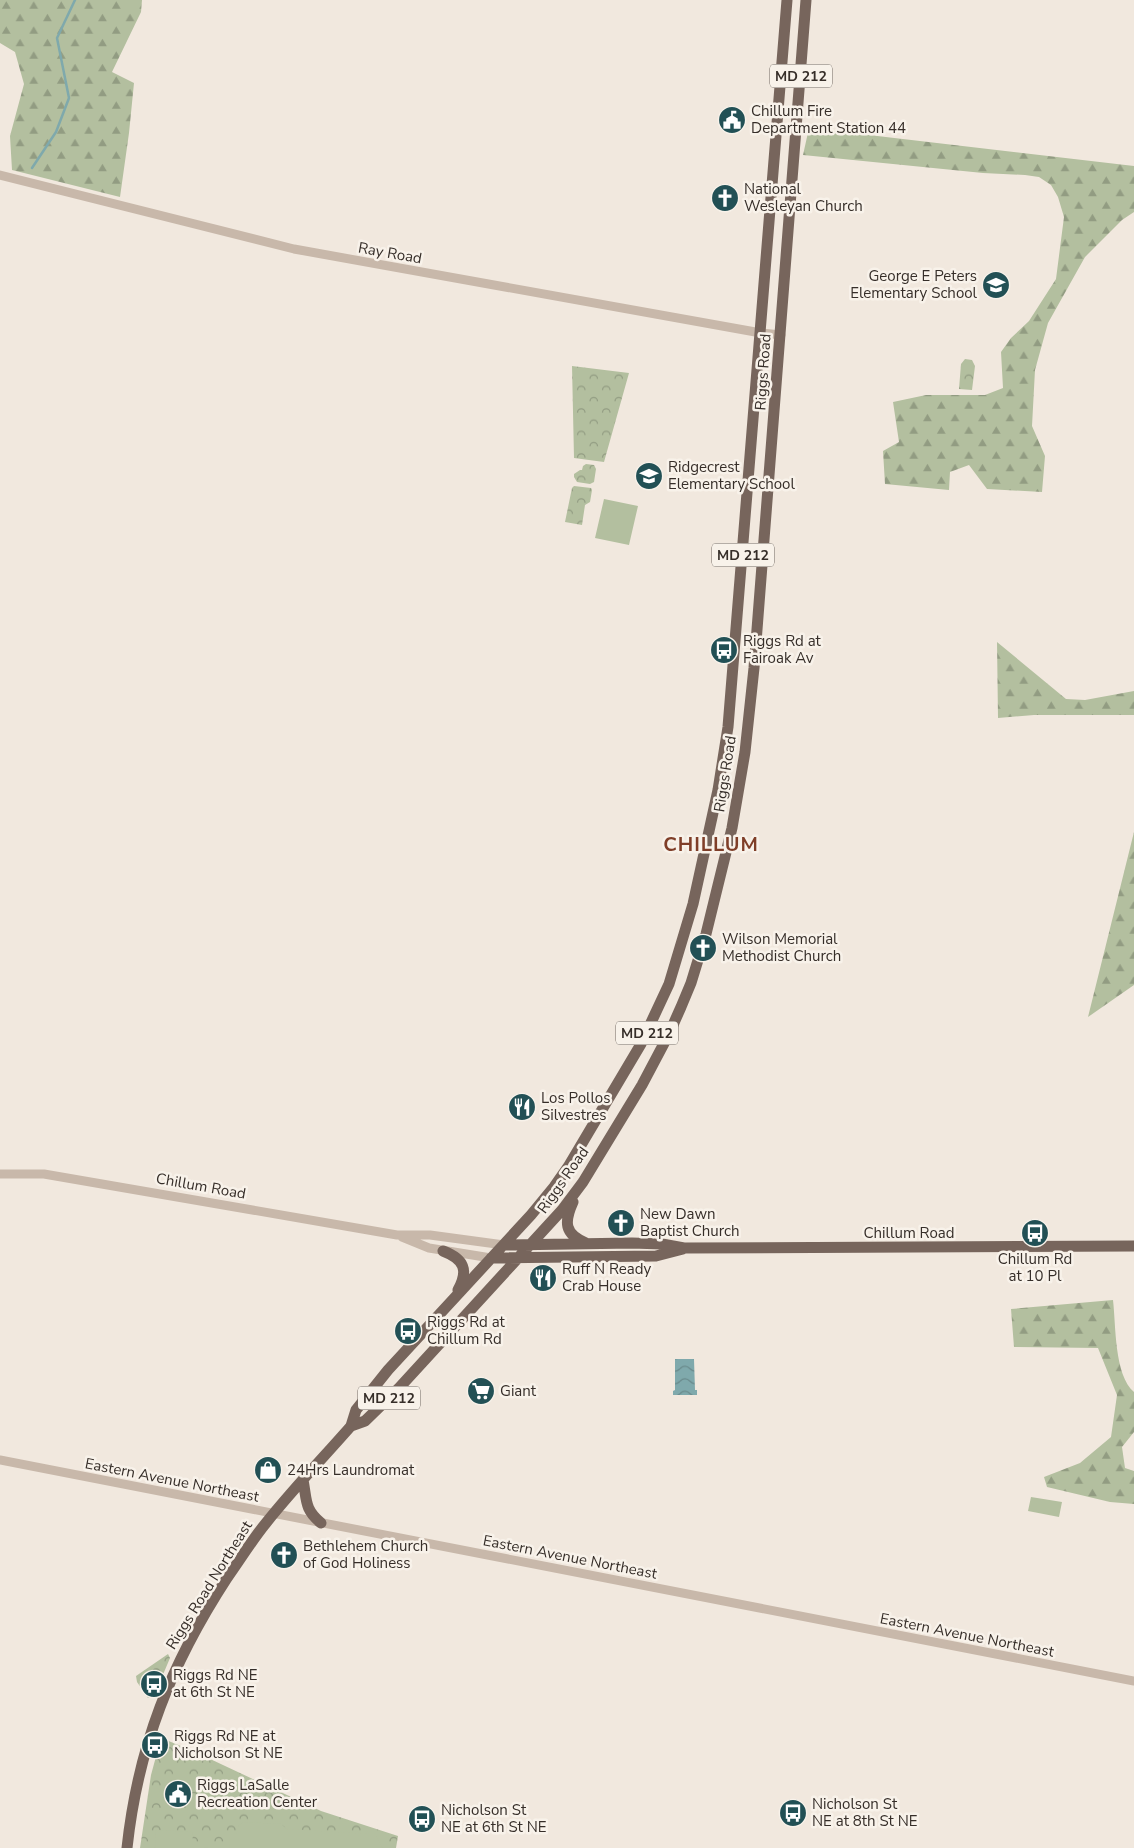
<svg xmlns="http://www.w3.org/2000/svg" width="1134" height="1848" font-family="'Nunito Sans',sans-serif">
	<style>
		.forest { fill: url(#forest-firs) }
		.park { fill: url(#park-crowns) }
		.garden { fill: #b3bf9f }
		.water { fill: url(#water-waves) }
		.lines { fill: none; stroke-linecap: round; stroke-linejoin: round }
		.stream { stroke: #7fa9ac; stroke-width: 2.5 }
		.minor { stroke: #c8b8aa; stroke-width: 9 }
		.major { stroke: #77655c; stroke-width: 11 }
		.labels { text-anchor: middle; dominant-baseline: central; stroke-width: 5; stroke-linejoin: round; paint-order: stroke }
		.shield { fill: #f8f2ea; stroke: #706963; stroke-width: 1 }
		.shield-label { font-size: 14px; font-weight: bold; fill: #362e29 }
		.poi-label { font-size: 15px; fill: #362e29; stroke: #f8f2ea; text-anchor: start }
		.street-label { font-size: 15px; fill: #362e29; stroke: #f8f2ea }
		.district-label { font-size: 20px; font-weight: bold; letter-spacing: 1px; fill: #7f3e28; stroke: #f8f2ea }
	</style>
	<defs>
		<pattern id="forest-firs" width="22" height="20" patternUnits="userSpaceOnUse" patternTransform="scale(1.25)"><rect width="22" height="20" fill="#b3bf9f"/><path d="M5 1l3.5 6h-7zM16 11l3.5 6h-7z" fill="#929c82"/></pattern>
		<pattern id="park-crowns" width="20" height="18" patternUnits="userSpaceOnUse" patternTransform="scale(1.25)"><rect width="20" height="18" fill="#b3bf9f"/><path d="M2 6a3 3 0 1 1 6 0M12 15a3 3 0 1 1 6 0" fill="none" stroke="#929c82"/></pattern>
		<pattern id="water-waves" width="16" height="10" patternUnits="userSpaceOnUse" patternTransform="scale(1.25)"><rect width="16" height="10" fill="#7fa9ac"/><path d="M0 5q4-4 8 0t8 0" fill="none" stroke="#698a8c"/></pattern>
	</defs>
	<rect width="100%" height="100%" fill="#f1e8de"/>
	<path class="forest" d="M0 0H142L141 12 112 72 134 83 129 133 120 197 12 170 10 136 24 84 15 52 0 43Z
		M809 128 1134 166V212L1122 220 1085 257 1048 323 1035 370 1032 426 1045 456 1042 492 987 489 969 465 950 472 949 490 885 484 883 451 899 442 893 402 926 395H985L1003 388 1001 352 1011 338 1029 321 1056 279 1064 217 1058 197 1051 185 1039 177 1025 175 983 173 803 155Z
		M997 642 1066 699 1085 700 1134 691V715H1034L998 718Z
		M1134 832V985L1088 1017Z
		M1113 1300C1116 1325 1114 1375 1134 1392V1432L1122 1447 1125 1468 1134 1471V1504L1110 1502 1047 1487 1044 1477 1080 1463 1111 1437 1117 1395 1098 1348 1014 1347 1011 1309Z"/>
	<path class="park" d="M965 359 972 360 975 366 972 390 959 389 961 364Z
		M572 366 629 373 604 462 574 458Z
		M586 464 594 465 596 469 594 482 590 484 577 482 574 477V474L580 470H582L583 466Z
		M574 486 591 488 592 490 590 502 585 505 582 525 565 522 572 488Z
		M168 1654 170 1658 154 1696 148 1698 137 1682 136 1676Z
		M161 1738 191 1750 321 1811 398 1836 396 1848H140L151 1775Z"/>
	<path class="garden" d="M604 499 638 506 629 545 595 538Z
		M1031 1497 1062 1502 1059 1517 1028 1511Z
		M243 1822 281 1824 287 1829 372 1834 376 1836 382 1848H229L230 1837H236L237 1827Z
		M156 1830 193 1832 192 1848H155Z"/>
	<path class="water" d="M675 1359H694L695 1390H697V1395H673V1391L675 1390Z"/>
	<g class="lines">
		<path class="stream" d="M32 168 56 132 69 98 57 38 75 0"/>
		<path class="minor" d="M0 175 294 249 761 333 781 335
			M0 1174H44L397 1235H430L504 1245
			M402 1237 429 1248 491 1258
			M0 1460 1134 1681"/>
		<path class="major" d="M573 1202C564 1222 564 1234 586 1243
			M504 1245 632 1243 662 1244 684 1248 1134 1246
			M443 1251C464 1259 469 1270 458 1290
			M491 1258 656 1256 683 1249
			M351 1426 365 1421 399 1388 562 1210 583 1182 642 1085 669 1034 681 1007 691 983 706 934 732 828 745 752 754 668 806 0
			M303 1480C307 1500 304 1509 321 1523
			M127 1848C138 1746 171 1664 227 1578 240 1560 252 1540 266 1523 293 1489 323 1458 351 1426L356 1410 388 1370 531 1215 554 1187 568 1167 641 1044 669 984 693 904 718 790 728 727 787 0"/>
	</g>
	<defs>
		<g id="civic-disc" transform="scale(1.4375)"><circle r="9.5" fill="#225055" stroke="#f8f2ea"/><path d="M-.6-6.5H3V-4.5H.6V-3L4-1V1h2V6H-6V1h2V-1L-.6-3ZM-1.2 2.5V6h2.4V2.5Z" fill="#fff"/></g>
		<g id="church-disc" transform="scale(1.4375)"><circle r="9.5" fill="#225055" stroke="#f8f2ea"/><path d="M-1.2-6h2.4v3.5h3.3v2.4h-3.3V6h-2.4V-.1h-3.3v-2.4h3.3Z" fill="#fff"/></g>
		<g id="school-disc" transform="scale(1.4375)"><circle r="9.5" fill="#225055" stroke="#f8f2ea"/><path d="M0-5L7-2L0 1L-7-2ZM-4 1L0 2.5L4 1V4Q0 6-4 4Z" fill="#fff"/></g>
		<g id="bus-disc" transform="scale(1.4375)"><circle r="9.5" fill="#225055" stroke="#f8f2ea"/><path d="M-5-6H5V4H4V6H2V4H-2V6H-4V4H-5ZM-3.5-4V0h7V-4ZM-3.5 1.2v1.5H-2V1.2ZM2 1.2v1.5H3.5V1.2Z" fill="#fff"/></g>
		<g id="restaurant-disc" transform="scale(1.4375)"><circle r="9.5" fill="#225055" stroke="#f8f2ea"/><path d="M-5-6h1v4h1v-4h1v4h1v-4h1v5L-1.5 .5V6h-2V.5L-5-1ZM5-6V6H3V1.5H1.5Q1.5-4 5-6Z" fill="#fff"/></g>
		<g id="supermarket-disc" transform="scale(1.4375)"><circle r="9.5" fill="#225055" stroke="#f8f2ea"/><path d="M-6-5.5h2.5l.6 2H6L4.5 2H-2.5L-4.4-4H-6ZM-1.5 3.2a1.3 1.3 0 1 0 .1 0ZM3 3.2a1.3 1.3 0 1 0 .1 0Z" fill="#fff"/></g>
		<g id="shop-disc" transform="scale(1.4375)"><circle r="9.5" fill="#225055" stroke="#f8f2ea"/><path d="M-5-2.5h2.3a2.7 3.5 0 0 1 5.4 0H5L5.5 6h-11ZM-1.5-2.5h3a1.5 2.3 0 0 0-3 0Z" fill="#fff"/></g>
	</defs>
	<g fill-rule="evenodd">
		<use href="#civic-disc" x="732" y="120"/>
		<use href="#church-disc" x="725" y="198"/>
		<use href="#school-disc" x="996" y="285"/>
		<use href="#school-disc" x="649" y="476"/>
		<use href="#bus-disc" x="724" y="650"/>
		<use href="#church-disc" x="703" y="948"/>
		<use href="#restaurant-disc" x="522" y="1107"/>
		<use href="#church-disc" x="621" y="1223"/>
		<use href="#bus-disc" x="1035" y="1233"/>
		<use href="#restaurant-disc" x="543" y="1278"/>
		<use href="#bus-disc" x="408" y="1331"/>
		<use href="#supermarket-disc" x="481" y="1391"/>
		<use href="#shop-disc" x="268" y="1470"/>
		<use href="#church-disc" x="284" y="1555"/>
		<use href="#bus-disc" x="154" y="1684"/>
		<use href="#bus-disc" x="155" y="1745"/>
		<use href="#civic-disc" x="178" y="1794"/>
		<use href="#bus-disc" x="793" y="1813"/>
		<use href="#bus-disc" x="422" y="1819"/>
	</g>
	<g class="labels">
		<g class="shield">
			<rect x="770" y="64.5" width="62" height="23" rx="4"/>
			<rect x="712" y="543.5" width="62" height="23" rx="4"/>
			<rect x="616" y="1021.5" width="62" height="23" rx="4"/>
			<rect x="358" y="1386.5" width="62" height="23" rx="4"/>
		</g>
		<g class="shield-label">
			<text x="801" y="76">MD 212</text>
			<text x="743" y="555">MD 212</text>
			<text x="647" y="1033">MD 212</text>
			<text x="389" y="1398">MD 212</text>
		</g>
		<g class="poi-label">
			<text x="751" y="111">Chillum Fire<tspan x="751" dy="17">Department Station 44</tspan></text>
			<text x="744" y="189">National<tspan x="744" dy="17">Wesleyan Church</tspan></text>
			<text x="977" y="276" text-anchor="end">George E Peters<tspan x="977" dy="17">Elementary School</tspan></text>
			<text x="668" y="467">Ridgecrest<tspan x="668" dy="17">Elementary School</tspan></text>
			<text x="743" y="641">Riggs Rd at<tspan x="743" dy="17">Fairoak Av</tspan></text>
			<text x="722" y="939">Wilson Memorial<tspan x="722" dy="17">Methodist Church</tspan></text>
			<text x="541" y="1098">Los Pollos<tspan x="541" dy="17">Silvestres</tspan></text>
			<text x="640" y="1214">New Dawn<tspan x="640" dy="17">Baptist Church</tspan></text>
			<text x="1035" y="1259" text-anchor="middle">Chillum Rd<tspan x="1035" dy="17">at 10 Pl</tspan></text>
			<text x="562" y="1269">Ruff N Ready<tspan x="562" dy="17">Crab House</tspan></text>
			<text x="427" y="1322">Riggs Rd at<tspan x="427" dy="17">Chillum Rd</tspan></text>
			<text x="500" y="1391">Giant</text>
			<text x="287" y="1470">24Hrs Laundromat</text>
			<text x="303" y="1546">Bethlehem Church<tspan x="303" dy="17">of God Holiness</tspan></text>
			<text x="173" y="1675">Riggs Rd NE<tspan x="173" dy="17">at 6th St NE</tspan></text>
			<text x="174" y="1736">Riggs Rd NE at<tspan x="174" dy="17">Nicholson St NE</tspan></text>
			<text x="197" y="1785">Riggs LaSalle<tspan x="197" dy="17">Recreation Center</tspan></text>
			<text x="812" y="1804">Nicholson St<tspan x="812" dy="17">NE at 8th St NE</tspan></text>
			<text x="441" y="1810">Nicholson St<tspan x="441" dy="17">NE at 6th St NE</tspan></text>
		</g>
		<g class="street-label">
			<text transform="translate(390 253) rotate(10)">Ray Road</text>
			<text transform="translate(763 372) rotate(-86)">Riggs Road</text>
			<text transform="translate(725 774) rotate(-81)">Riggs Road</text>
			<text transform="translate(563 1180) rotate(-55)">Riggs Road</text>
			<text transform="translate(201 1186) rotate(10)">Chillum Road</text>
			<text x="909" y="1233">Chillum Road</text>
			<text transform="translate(172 1480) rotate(11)">Eastern Avenue Northeast</text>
			<text transform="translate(570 1557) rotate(11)">Eastern Avenue Northeast</text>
			<text transform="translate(209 1585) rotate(-58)">Riggs Road Northeast</text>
			<text transform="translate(967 1635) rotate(11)">Eastern Avenue Northeast</text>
		</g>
		<g class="district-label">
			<text x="711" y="844">CHILLUM</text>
		</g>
	</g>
</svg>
